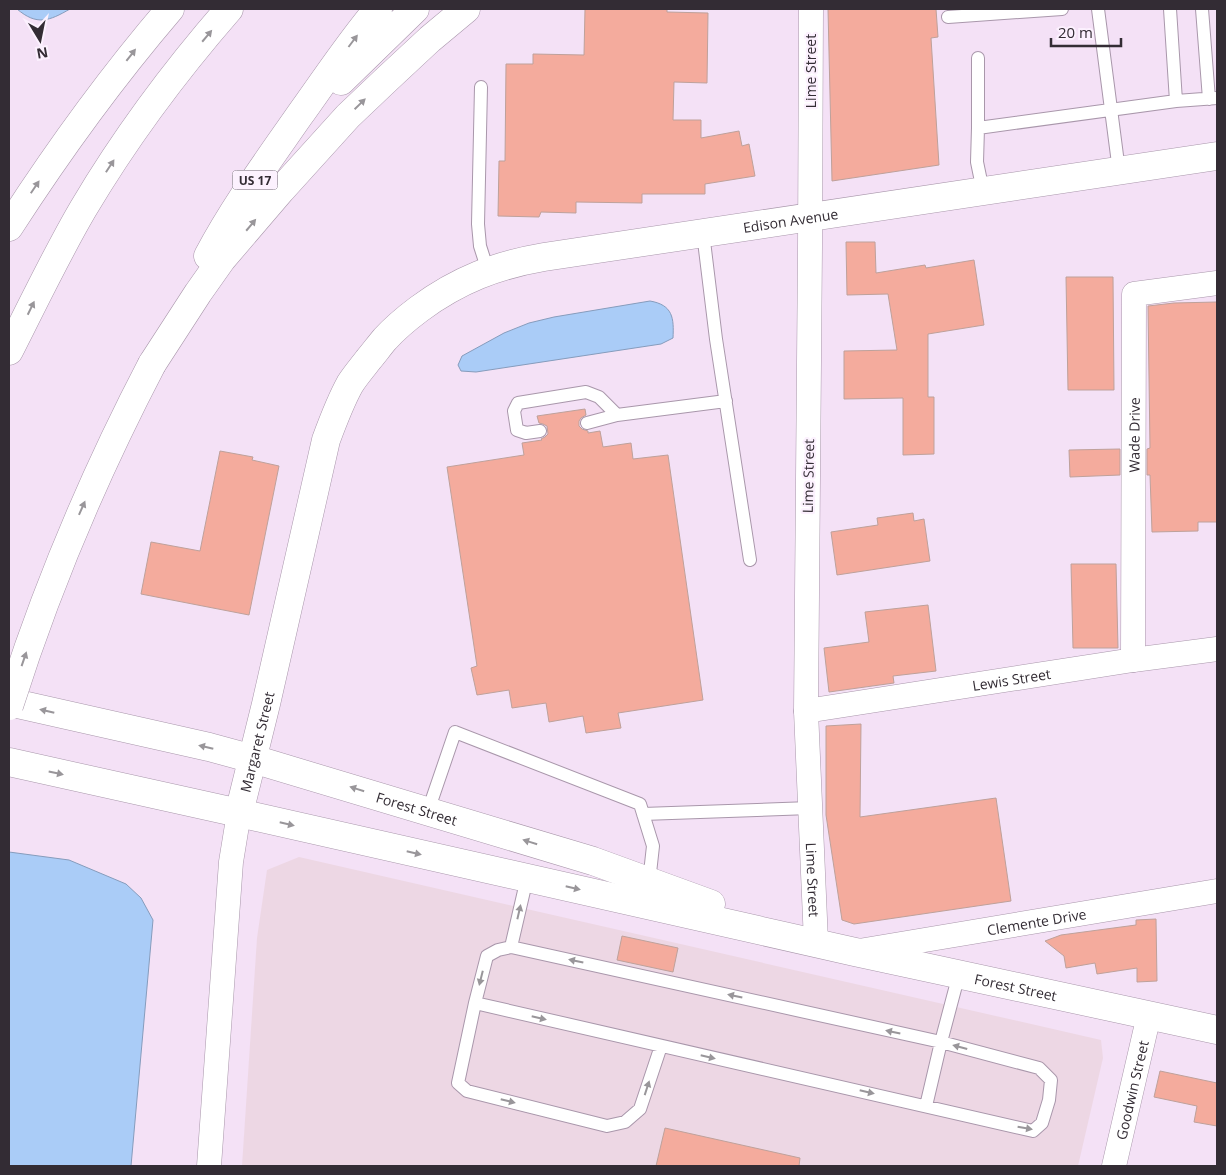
<svg xmlns="http://www.w3.org/2000/svg" width="1226" height="1175" font-family="'Open Sans',sans-serif">
	<style>
		.education { fill: #edd7e4 }
		.water { fill: #aaccf7; stroke: #869cbc }
		.building { fill: #f4ab9d; stroke: #bea19b }
		.lines { fill: none; stroke-linecap: round; stroke-linejoin: round }
		.service-casing { stroke: #a997ab; stroke-width: 14 }
		.minor-casing { stroke: #a997ab; stroke-width: 25 }
		.tertiary-casing { stroke: #a997ab; stroke-width: 29 }
		.secondary-casing { stroke: #a997ab; stroke-width: 29 }
		.motorway-casing { stroke: #a997ab; stroke-width: 29 }
		.service { stroke: #fff; stroke-width: 12 }
		.minor { stroke: #fff; stroke-width: 24 }
		.tertiary { stroke: #fff; stroke-width: 28 }
		.secondary { stroke: #fff; stroke-width: 28 }
		.motorway { stroke: #fff; stroke-width: 28 }
		.motorway-bridge-casing { stroke: #a997ab; stroke-width: 29; stroke-linecap: butt }
		.motorway-bridge { stroke: #fff; stroke-width: 28 }
		.oneway { fill: #99969a }
		.labels { text-anchor: middle; dominant-baseline: central; stroke-width: 4.5; stroke-linejoin: round; paint-order: stroke }
		.shield { fill: #fcf1fe; stroke: #6f6771; stroke-width: 1 }
		.shield-label { font-size: 12px; font-weight: bold; fill: #332c34 }
		.street-label { font-size: 14px; fill: #332c34; stroke: #fcf1fe }
	</style>
	<rect width="100%" height="100%" fill="#f4e1f6"/>
	<path class="education" d="M299 857 1101 1040 1103 1058 1078 1166H242L257 938 267 870Z"/>
	<path class="water" d="M17 9H70C49 21 37 26 17 9Z
		M650 301C673 305 674 318 673 338L661 344 476 372 461 371 458 365 462 356 504 333 529 323 554 317Z
		M9 852 69 860 126 884 141 898 153 920 131 1166H9Z"/>
	<path class="building" d="M585 9H667V12L708 13 707 83 674 82 673 120H701V138L739 131 742 146 749 144 755 176 705 184V194H642V203L576 202V213L541 212 539 217 498 216 499 161H505L506 64H533V54L584 55Z
		M828 9H936L938 37 931 38 939 165 832 181Z
		M846 242H875L876 273 925 265 926 268 974 260 984 325 928 334V397H934V454L903 455V398L844 399V351L897 350 888 294 847 295Z
		M1066 277H1113L1114 390H1068Z
		M1217 302V522H1198V531L1152 532 1150 475H1147V449L1150 448 1148 306 1174 303Z
		M585 409 586 415 581 418 579 421V426L582 429 588 431V433L600 431 603 447 631 443 633 459 668 455 703 700 618 713 621 728 586 733 583 716 549 722 546 703 512 708 509 690 477 695 471 668 477 666 447 467 524 455 522 443 542 440 541 439 545 437 548 434 547 426 543 424 539 423 537 416Z
		M1120 449V475L1070 477 1069 450Z
		M220 451 253 457 252 460 279 466 249 615 141 594 151 542 200 551Z
		M913 513 914 521 924 519 930 561 837 575 831 532 878 525 877 518Z
		M1071 564H1116L1118 648H1073Z
		M928 605 936 671 893 676 894 683 829 692 824 648 869 642 865 612Z
		M861 724 860 817 996 798 1011 901 854 924 842 920 826 815V726Z
		M1156 919 1157 981 1137 982V968L1097 974 1095 963 1066 968 1064 956 1045 941 1061 935 1136 925V920Z
		M622 936 678 948 673 972 617 960Z
		M1160 1071 1217 1083V1126L1194 1122 1197 1106 1154 1097Z
		M665 1128 800 1158 799 1166H656Z"/>
	<g class="lines">
		<g class="service-casing">
			<path id="service" d="M1098 9 1119 171
				M1170 9 1176 101
				M1202 9 1209 99
				M948 17 1062 9
				M481 87 478 224 480 246 488 271
				M978 128V58
				M983 191 977 162 978 128 1176 101 1217 98
				M703 233 716 339 750 560
				M587 423 617 415
				M540 431 526 433 517 430 514 411 518 403 586 392 599 397 617 415 726 401
				M428 811 455 732 640 804 653 846 649 882
				M643 814 810 808
				M511 947 527 878
				M475 1003 1033 1131 1042 1123 1049 1100 1051 1080 1039 1068 941 1042 511 947 498 950 487 956 475 1003 458 1083 467 1091 607 1126 625 1122 640 1109 661 1046
				M926 1106 941 1042 959 974"/>
		</g>
		<g class="minor-casing">
			<g id="minor">
				<path id="s1" d="M811 9 810 247 806 711 816 942"/>
				<path id="s2" d="M1133 660 1134 294 1217 283"/>
				<path id="s3" d="M806 711 1133 660 1217 649"/>
				<path id="s4" d="M859 951 1217 891"/>
				<path d="M209 1166 231 862 239 813"/>
				<path id="s5" d="M1114 1166 1149 1015"/>
			</g>
		</g>
		<g class="tertiary-casing">
			<g id="tertiary">
				<path id="s6" d="M253 759 593 861 711 904"/>
				<path id="s7" d="M239 813 855 952 1217 1030"/>
			</g>
		</g>
		<g class="secondary-casing">
			<g id="secondary">
				<path d="M9 702 209 747 253 759"/>
				<path id="s8" d="M9 762 239 813 266 704 326 440C333 421 340 402 350 384 355 376 362 368 368 360 374 353 379 346 385 339 395 328 407 318 419 309 458 280 497 265 544 257L1217 156"/>
			</g>
		</g>
		<g class="motorway-casing">
			<path id="motorway" d="M341 81 415 9
				M9 227C58 151 111 78 170 9
				M208 256C234 207 267 162 299 116 325 80 349 43 378 9
				M9 351C33 304 56 255 83 209 125 138 175 71 229 9
				M152 364 198 293 222 259 281 190 348 116 387 79 430 39 466 9"/>
		</g>
		<use href="#service" class="service"/>
		<use href="#minor" class="minor"/>
		<use href="#tertiary" class="tertiary"/>
		<use href="#secondary" class="secondary"/>
		<use href="#motorway" class="motorway"/>
		<g class="motorway-bridge-casing">
			<path id="motorway-bridge" d="M9 706C47 586 94 475 152 364"/>
		</g>
		<use href="#motorway-bridge" class="motorway-bridge"/>
	</g>
	<defs><path id="oneway-solid" d="M-6-.8H1V-3.2L6.5 0L1 3.2V.8H-6Z" transform="scale(1.25)"/></defs>
	<g class="oneway">
		<use href="#oneway-solid" transform="translate(207 36) rotate(-50)"/>
		<use href="#oneway-solid" transform="translate(353 41) rotate(-53)"/>
		<use href="#oneway-solid" transform="translate(131 55) rotate(-52)"/>
		<use href="#oneway-solid" transform="translate(360 104) rotate(-44)"/>
		<use href="#oneway-solid" transform="translate(110 166) rotate(-57)"/>
		<use href="#oneway-solid" transform="translate(35 187) rotate(-56)"/>
		<use href="#oneway-solid" transform="translate(251 225) rotate(-50)"/>
		<use href="#oneway-solid" transform="translate(31 308) rotate(-64)"/>
		<use href="#oneway-solid" transform="translate(82 508) rotate(-66)"/>
		<use href="#oneway-solid" transform="translate(24 659) rotate(-71)"/>
		<use href="#oneway-solid" transform="translate(47 711) rotate(-167)"/>
		<use href="#oneway-solid" transform="translate(206 747) rotate(-167)"/>
		<use href="#oneway-solid" transform="translate(56 773) rotate(12)"/>
		<use href="#oneway-solid" transform="translate(357 789) rotate(-163)"/>
		<use href="#oneway-solid" transform="translate(287 824) rotate(13)"/>
		<use href="#oneway-solid" transform="translate(530 842) rotate(-163)"/>
		<use href="#oneway-solid" transform="translate(414 853) rotate(13)"/>
		<use href="#oneway-solid" transform="translate(573 888) rotate(13)"/>
		<use href="#oneway-solid" transform="translate(519 912) rotate(-77)"/>
		<use href="#oneway-solid" transform="translate(576 961) rotate(-168)"/>
		<use href="#oneway-solid" transform="translate(481 978) rotate(104)"/>
		<use href="#oneway-solid" transform="translate(735 996) rotate(-168)"/>
		<use href="#oneway-solid" transform="translate(539 1018) rotate(13)"/>
		<use href="#oneway-solid" transform="translate(893 1032) rotate(-168)"/>
		<use href="#oneway-solid" transform="translate(960 1047) rotate(-165)"/>
		<use href="#oneway-solid" transform="translate(708 1057) rotate(13)"/>
		<use href="#oneway-solid" transform="translate(647 1088) rotate(-72)"/>
		<use href="#oneway-solid" transform="translate(867 1092) rotate(13)"/>
		<use href="#oneway-solid" transform="translate(508 1101) rotate(14)"/>
		<use href="#oneway-solid" transform="translate(1025 1128) rotate(10)"/>
	</g>
	<g class="labels">
		<rect class="shield" x="232.5" y="170.5" width="45" height="19" rx="4"/>
		<g class="shield-label">
			<text x="255" y="180">US 17</text>
		</g>
		<g class="street-label">
			<text transform="translate(810 71) rotate(-90)">Lime Street</text>
			<text stroke="none"><textPath href="#s8" startOffset="1168">Edison Avenue</textPath></text>
			<text stroke="none"><textPath href="#s2" startOffset="225">Wade Drive</textPath></text>
			<text transform="translate(808 476) rotate(-89)">Lime Street</text>
			<text stroke="none"><textPath href="#s3" startOffset="208">Lewis Street</textPath></text>
			<text stroke="none"><textPath href="#s8" startOffset="309">Margaret Street</textPath></text>
			<text stroke="none"><textPath href="#s6" startOffset="171">Forest Street</textPath></text>
			<text stroke="none"><textPath href="#s1" startOffset="871">Lime Street</textPath></text>
			<text stroke="none"><textPath href="#s4" startOffset="180">Clemente Drive</textPath></text>
			<text stroke="none"><textPath href="#s7" startOffset="796">Forest Street</textPath></text>
			<text stroke="none"><textPath href="#s5" startOffset="78">Goodwin Street</textPath></text>
		</g>
	</g>
	<rect width="1226" height="1175" fill="none" stroke="#332c34" stroke-width="20"/>
	<g transform="translate(40 40) rotate(170)" stroke="#fcf1fe" stroke-width="4" paint-order="stroke">
	<path d="M0-4L9 19L0 12L-9 19Z" fill="#332c34"/>
	<text y="-8" font-size="14" font-weight="bold" text-anchor="middle" fill="#332c34">N</text>
	</g>
	<path d="M1051 38v8h70v-8" fill="none" stroke="#332c34" stroke-width="2.5"/>
	<text x="1058" y="38" font-size="15" fill="#332c34" stroke="#fcf1fe" stroke-width="4" paint-order="stroke">20 m</text>
</svg>
